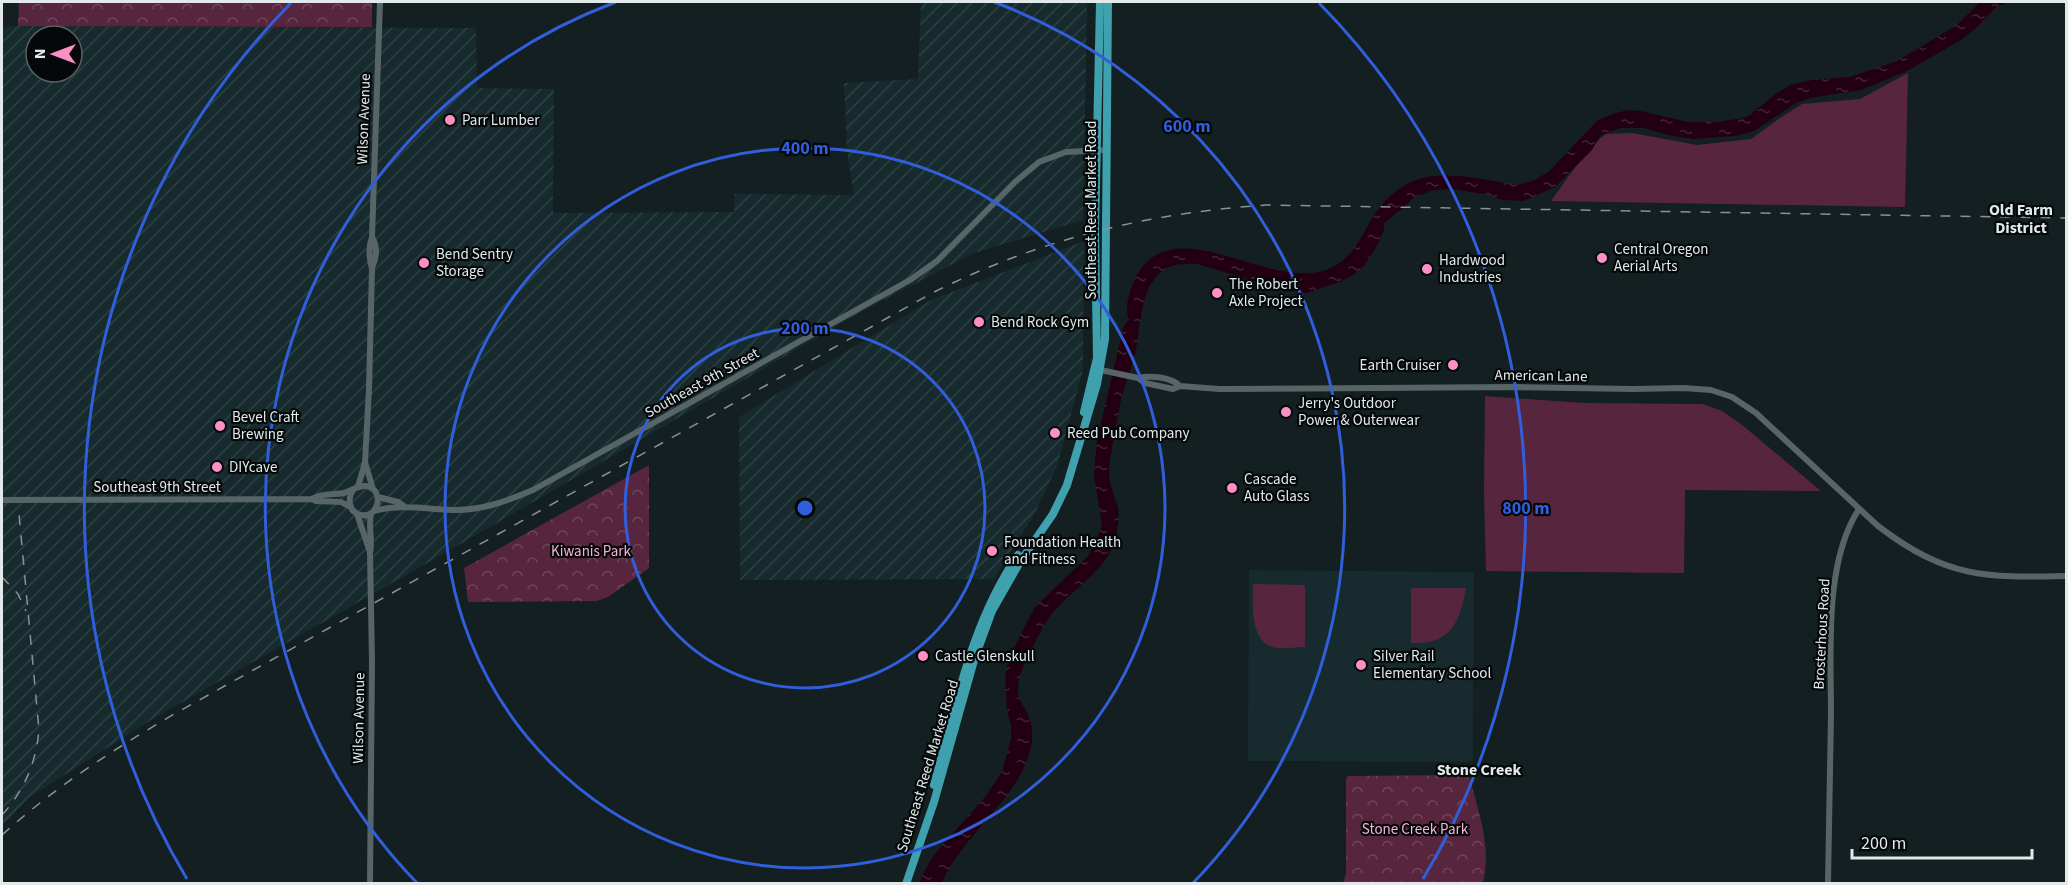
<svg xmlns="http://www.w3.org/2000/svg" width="2068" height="885" font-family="'Source Sans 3',sans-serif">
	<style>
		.built { fill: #172b2f }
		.industrial { fill: url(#industrial-furrows); fill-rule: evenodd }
		.green { fill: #57263e }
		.forest { fill: url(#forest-crowns) }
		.water { fill: url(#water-ripples) }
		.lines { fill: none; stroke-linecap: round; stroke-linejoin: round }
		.tertiary { stroke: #586567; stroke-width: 6 }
		.primary { stroke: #3fa0ae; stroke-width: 8 }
		.rail { stroke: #899394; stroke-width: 1.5; stroke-dasharray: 10 10; stroke-linecap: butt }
		.ring { fill: none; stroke: #315eda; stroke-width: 3 }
		.poi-dot { fill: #fc8fc3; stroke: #040809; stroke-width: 2 }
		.labels { text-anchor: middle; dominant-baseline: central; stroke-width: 4.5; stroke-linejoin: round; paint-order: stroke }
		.street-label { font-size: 15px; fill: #e1e9ea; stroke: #040809 }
		.poi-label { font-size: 15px; fill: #e1e9ea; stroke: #040809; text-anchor: start }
		.park-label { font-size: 15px; fill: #f9b2d1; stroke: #040809 }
		.neighbourhood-label { font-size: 16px; font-weight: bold; fill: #e1e9ea; stroke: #040809 }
		.centre { fill: #315eda; stroke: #040809; stroke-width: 3 }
		.ring-label { font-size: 18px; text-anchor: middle; font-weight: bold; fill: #315eda; stroke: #040809; stroke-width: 4.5; stroke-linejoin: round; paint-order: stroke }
	</style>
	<defs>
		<pattern id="industrial-furrows" width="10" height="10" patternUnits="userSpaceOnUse" patternTransform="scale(1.5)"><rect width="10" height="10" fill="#172b2f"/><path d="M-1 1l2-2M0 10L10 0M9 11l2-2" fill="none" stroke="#2d4043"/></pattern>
		<pattern id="forest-crowns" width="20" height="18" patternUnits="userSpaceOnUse" patternTransform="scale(1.5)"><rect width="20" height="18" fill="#57263e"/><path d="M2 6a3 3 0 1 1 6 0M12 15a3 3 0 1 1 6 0" fill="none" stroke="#6f465a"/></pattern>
		<pattern id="water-ripples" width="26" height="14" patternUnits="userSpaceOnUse" patternTransform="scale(1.5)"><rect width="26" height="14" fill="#201"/><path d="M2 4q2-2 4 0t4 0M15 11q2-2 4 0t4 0" fill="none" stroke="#422534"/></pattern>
	</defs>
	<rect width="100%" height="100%" fill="#131f21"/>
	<path class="built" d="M1249 570 1474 572 1473 759 1471 762 1248 761Z"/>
	<path class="industrial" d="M921 2H1087L1083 220 974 253 861 312 452 549 151 720 30 797 2 826V29L5 27 18 26 476 28 477 88 554 89 553 213 734 212 735 194 854 195 847 151 844 83 918 79ZM36 36H72V72H36Z
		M1084 241 1083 370 1057 466 1034 515 994 579 740 580 739 417 931 300Z"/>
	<path class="green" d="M1908 73 1905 207 1551 201 1589 148 1606 134 1632 133 1697 145 1751 139 1780 118 1802 104 1860 99Z
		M1485 396 1584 403 1703 404 1722 411 1741 424 1821 491 1685 490 1684 573 1486 571 1484 494Z
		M1253 584 1303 585 1305 587V647C1296 647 1285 649 1276 648 1249 643 1253 603 1253 584Z
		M1411 588H1466C1460 623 1450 645 1411 643Z"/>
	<path class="forest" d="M19 2H372V27L18 26Z
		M649 465V568L608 597 597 601 468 602 464 568Z
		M1469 775C1478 812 1492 845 1483 883H1343L1346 874V780L1348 776Z"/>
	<path class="water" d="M1980 2H2008L1995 8 1977 27 1961 40 1909 70 1861 90 1810 98 1796 103 1754 131 1736 136 1692 139 1668 135 1644 128H1621L1601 135 1592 150 1555 187 1524 201 1502 200 1490 195 1452 189 1434 190 1414 197 1401 210 1397 212 1384 224V230L1377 246 1363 267 1353 275 1340 282 1306 293 1281 289 1197 264C1182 263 1166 264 1156 277 1141 294 1140 328 1136 350 1132 365 1127 379 1123 393 1118 409 1117 426 1113 442 1112 451 1109 460 1109 469 1108 483 1115 495 1118 508 1119 515 1118 524 1117 531 1111 570 1073 587 1051 615 1042 627 1034 644 1027 658 1021 669 1014 690 1021 702 1028 713 1034 725 1032 740 1026 795 962 833 942 883L919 884 927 866 934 855 985 797 1002 772 1011 739V725L1007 710 1005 677 1009 658 1020 636 1035 607 1087 557 1096 541 1102 524 1094 475 1097 440 1124 325 1129 320C1124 308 1129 293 1134 281 1169 204 1268 291 1326 270 1346 263 1356 247 1366 229 1404 159 1450 174 1516 185L1533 181 1548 172 1597 121 1615 113 1629 110 1641 111 1688 122H1717L1743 118 1750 115 1777 93 1790 85 1812 80 1850 77 1897 61 1957 25Z"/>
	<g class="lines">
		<path class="tertiary" d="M372 237C378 247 377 257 372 268
			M1096 369 1138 378 1145 383 1173 389 1180 386 1219 389 1516 387 1633 389 1684 388 1711 390 1732 397 1756 413 1878 526C1946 578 1985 578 2066 576
			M1138 378C1151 375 1171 377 1180 386
			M365 462 373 489
			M358 487 365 462 369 389 372 269C369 258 368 248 372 237L380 2
			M378 497 398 502 404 506
			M312 499C322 493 333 495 344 493 351 491 358 485 366 486 385 489 379 519 361 515 348 512 347 498 354 489
			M2 500 312 499 316 501 341 502 350 507
			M374 511C400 504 426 509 452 510 481 511 507 501 533 490L910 280 937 261 1015 182 1039 162 1066 152 1105 150
			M357 514 370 552
			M370 884 372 661 370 553C373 540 368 527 371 514
			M1828 884C1829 827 1830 771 1831 714 1831 652 1824 562 1859 509"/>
		<path class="primary" d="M1084 412 1097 358 1095 230 1100 2
			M934 785C956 706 971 623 1018 555
			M906 884 934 802 975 657 992 611 1020 562 1053 514 1067 485 1097 384 1105 339 1108 2"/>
		<path class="rail" d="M2 577 18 594 26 611
			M2 815C24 791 36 763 39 730L19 514
			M2 835C55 787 114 749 176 713L934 292C1041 239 1147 213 1266 205L2066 218"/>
	</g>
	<g class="ring">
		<circle cx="805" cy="508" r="180"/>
		<circle cx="805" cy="508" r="360"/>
		<path d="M417 883A540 540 0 0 1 616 2M994 2A540 540 0 0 1 1193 883"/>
		<path d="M187 879A721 721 0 0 1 291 3M1319 3A721 721 0 0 1 1423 879"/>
	</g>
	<g class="poi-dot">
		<circle cx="450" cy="120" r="6"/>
		<circle cx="1602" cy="258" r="6"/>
		<circle cx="424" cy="263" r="6"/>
		<circle cx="1427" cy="269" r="6"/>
		<circle cx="1217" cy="293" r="6"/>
		<circle cx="979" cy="322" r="6"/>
		<circle cx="1453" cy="365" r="6"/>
		<circle cx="1286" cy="412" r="6"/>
		<circle cx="220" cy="426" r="6"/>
		<circle cx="1055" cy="433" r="6"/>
		<circle cx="217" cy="467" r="6"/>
		<circle cx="1232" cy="488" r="6"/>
		<circle cx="992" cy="551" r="6"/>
		<circle cx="923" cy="656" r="6"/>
		<circle cx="1361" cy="665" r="6"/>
	</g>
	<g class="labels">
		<g class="street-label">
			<text transform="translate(364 119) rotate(-88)">Wilson Avenue</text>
			<text transform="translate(1091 210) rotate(-90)">Southeast Reed Market Road</text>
			<text transform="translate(1541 376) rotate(1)">American Lane</text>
			<text transform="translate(702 383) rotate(-29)">Southeast 9th Street</text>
			<text x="157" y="487">Southeast 9th Street</text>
			<text transform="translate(1822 634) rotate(-87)">Brosterhous Road</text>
			<text transform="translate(359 718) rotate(-89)">Wilson Avenue</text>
			<text transform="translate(928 766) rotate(-73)">Southeast Reed Market Road</text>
		</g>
		<g class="poi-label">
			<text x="462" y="120">Parr Lumber</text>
			<text x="1614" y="249">Central Oregon<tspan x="1614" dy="17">Aerial Arts</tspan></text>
			<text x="436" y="254">Bend Sentry<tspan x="436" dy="17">Storage</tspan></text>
			<text x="1439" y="260">Hardwood<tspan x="1439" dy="17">Industries</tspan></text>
			<text x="1229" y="284">The Robert<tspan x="1229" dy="17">Axle Project</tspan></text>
			<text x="991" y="322">Bend Rock Gym</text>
			<text x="1441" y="365" text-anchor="end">Earth Cruiser</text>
			<text x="1298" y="403">Jerry's Outdoor<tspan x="1298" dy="17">Power &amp; Outerwear</tspan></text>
			<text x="232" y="417">Bevel Craft<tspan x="232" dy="17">Brewing</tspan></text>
			<text x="1067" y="433">Reed Pub Company</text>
			<text x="229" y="467">DIYcave</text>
			<text x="1244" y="479">Cascade<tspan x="1244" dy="17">Auto Glass</tspan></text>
			<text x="1004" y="542">Foundation Health<tspan x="1004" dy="17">and Fitness</tspan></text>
			<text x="935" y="656">Castle Glenskull</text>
			<text x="1373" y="656">Silver Rail<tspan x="1373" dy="17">Elementary School</tspan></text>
		</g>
		<g class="park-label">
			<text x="591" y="551">Kiwanis Park</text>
			<text x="1415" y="829">Stone Creek Park</text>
		</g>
		<g class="neighbourhood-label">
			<text x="2021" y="210">Old Farm<tspan x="2021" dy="18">District</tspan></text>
			<text x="1479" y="770">Stone Creek</text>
		</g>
	</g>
	<circle cx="805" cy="508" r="9" class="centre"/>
	<g class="ring-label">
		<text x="1187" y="132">600 m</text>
		<text x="805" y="154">400 m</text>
		<text x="805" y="334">200 m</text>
		<text x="1526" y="514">800 m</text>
	</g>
	<rect width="2068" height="885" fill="none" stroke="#e1e9ea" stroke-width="6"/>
	<g transform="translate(54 54) rotate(270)"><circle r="28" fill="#040809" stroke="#5c6263" stroke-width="1.5"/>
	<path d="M0-4.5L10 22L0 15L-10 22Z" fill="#fc8fc3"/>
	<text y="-9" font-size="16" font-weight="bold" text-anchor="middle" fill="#e1e9ea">N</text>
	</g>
	<path d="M1852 849v9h180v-9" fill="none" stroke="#e1e9ea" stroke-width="3"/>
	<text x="1861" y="849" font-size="18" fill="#e1e9ea" stroke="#040809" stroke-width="4.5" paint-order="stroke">200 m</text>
</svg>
